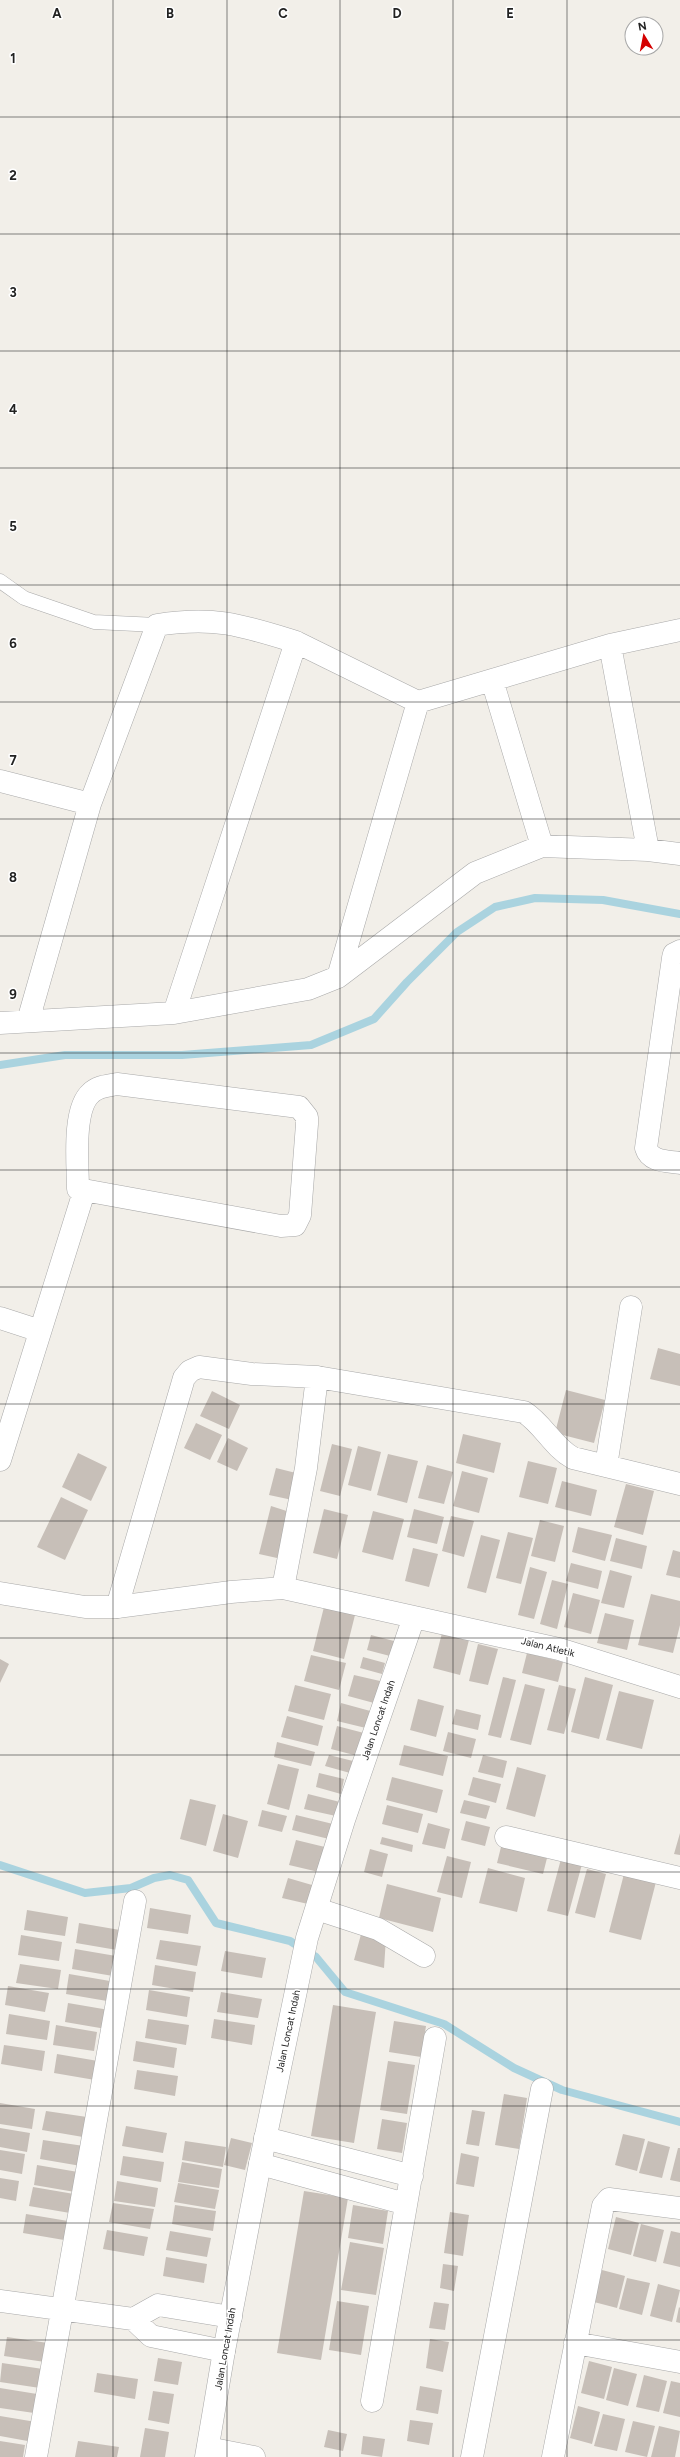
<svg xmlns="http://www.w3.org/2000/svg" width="680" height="2457" font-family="Figtree,sans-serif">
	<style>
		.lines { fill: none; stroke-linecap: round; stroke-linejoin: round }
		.stream { stroke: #aad3df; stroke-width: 8 }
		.building { fill: #c7bfb8 }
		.service-casing { stroke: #a9a9a9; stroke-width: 15 }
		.minor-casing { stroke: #a9a9a9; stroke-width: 23 }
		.tertiary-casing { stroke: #a9a9a9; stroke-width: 23 }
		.service { stroke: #fff; stroke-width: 14 }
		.minor { stroke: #fff; stroke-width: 22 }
		.tertiary { stroke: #fff; stroke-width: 22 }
		.grid { fill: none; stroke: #222; stroke-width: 1; stroke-opacity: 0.55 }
		.labels { text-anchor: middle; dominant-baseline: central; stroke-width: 3; stroke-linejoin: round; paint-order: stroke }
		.street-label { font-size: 10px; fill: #222; stroke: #fff }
		.grid-label { font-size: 13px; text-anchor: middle; font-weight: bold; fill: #222; stroke: #fff; stroke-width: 3; stroke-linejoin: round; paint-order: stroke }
	</style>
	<rect width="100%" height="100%" fill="#f2efe9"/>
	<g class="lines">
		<path class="stream" d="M0 1065 65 1055H182L311 1045 374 1019 407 982 457 932 495 907 535 898 603 900 680 914
			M0 1865 85 1893 131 1888 154 1878 170 1875 188 1880 216 1923 290 1941 316 1957 345 1992 444 2024 514 2068 562 2090 680 2122"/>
	</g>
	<path class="building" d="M658 1348 680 1354V1386L650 1379Z
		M566 1390 605 1400 594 1443 555 1433Z
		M212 1391 240 1405 229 1429 200 1416Z
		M196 1423 222 1435 210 1460 184 1448Z
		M463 1434 501 1443 494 1473 456 1463Z
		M228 1438 248 1448 237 1471 217 1462Z
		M332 1444 352 1449 340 1496 320 1491Z
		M358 1446 381 1452 371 1491 348 1485Z
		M78 1453 107 1467 91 1501 62 1487Z
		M388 1454 418 1461 407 1503 377 1495Z
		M528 1461 557 1468 548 1504 519 1497Z
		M427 1465 453 1472 444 1504 418 1498Z
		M276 1468 304 1475 297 1501 269 1495Z
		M462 1471 488 1478 479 1513 453 1506Z
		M562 1481 597 1490 591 1516 555 1507Z
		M626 1484 654 1491 643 1535 614 1527Z
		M61 1497 88 1510 65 1560 37 1547Z
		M271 1506 296 1514 286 1560 259 1554Z
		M324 1509 348 1515 337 1559 313 1553Z
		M414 1509 444 1517 437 1544 407 1537Z
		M373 1511 404 1519 393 1560 362 1552Z
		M451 1516 474 1521 464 1557 442 1551Z
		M540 1520 564 1526 555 1562 531 1556Z
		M578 1527 612 1535 605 1561 572 1552Z
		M508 1532 533 1538 521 1584 496 1578Z
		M481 1535 500 1540 486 1593 467 1588Z
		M616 1538 647 1546 642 1569 610 1561Z
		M413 1548 438 1554 429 1587 405 1581Z
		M673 1550 680 1552V1578L666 1575Z
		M571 1563 602 1571 598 1589 566 1581Z
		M530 1567 547 1572 534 1619 518 1615Z
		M610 1570 632 1576 624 1608 601 1603Z
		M552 1580 568 1584 557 1629 540 1624Z
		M573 1593 600 1600 591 1634 564 1627Z
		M651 1594 680 1601V1625L673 1653 638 1645Z
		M324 1607 355 1615 344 1659 313 1651Z
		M605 1613 634 1620 627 1650 597 1643Z
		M442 1633 469 1640 460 1675 433 1668Z
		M371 1635 394 1641 390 1656 367 1650Z
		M478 1644 498 1649 488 1685 469 1681Z
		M527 1653 563 1662 558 1682 522 1673Z
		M311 1655 346 1663 339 1690 304 1681Z
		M363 1657 385 1663 382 1674 360 1668Z
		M0 1659 9 1664 0 1683Z
		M354 1675 380 1681 374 1703 348 1696Z
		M503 1677 516 1680 501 1738 488 1735Z
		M585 1677 613 1685 599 1739 571 1732Z
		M525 1684 545 1689 531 1745 510 1740Z
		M295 1685 331 1694 324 1720 288 1711Z
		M559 1685 576 1689 564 1734 547 1730Z
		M619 1691 654 1700 642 1749 606 1740Z
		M418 1699 444 1706 436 1737 410 1730Z
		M341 1703 374 1712 370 1729 337 1721Z
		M456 1709 481 1715 478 1730 452 1724Z
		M287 1716 323 1726 318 1746 281 1737Z
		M337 1726 364 1733 358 1756 331 1749Z
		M448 1732 476 1739 471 1758 443 1751Z
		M277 1742 315 1752 311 1766 274 1757Z
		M404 1745 448 1756 443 1776 399 1765Z
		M329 1755 353 1761 350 1773 325 1766Z
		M483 1755 507 1761 503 1778 478 1772Z
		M278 1764 299 1769 289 1810 267 1804Z
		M517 1767 546 1775 535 1817 506 1809Z
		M319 1773 344 1779 341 1794 316 1787Z
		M392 1777 443 1790 437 1813 386 1800Z
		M473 1777 501 1784 496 1803 468 1795Z
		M308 1794 340 1802 336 1816 304 1809Z
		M190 1799 216 1805 206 1846 180 1839Z
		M464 1800 490 1806 486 1819 460 1813Z
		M387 1805 423 1814 418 1833 382 1824Z
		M262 1810 287 1816 282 1832 258 1826Z
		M223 1814 248 1821 238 1858 213 1851Z
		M296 1815 333 1824 329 1839 292 1830Z
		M466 1821 490 1827 485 1846 461 1840Z
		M428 1823 450 1829 445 1849 422 1844Z
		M680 1833V1855L674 1854Z
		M382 1837 413 1845 412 1852 380 1844Z
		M296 1840 329 1848 323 1873 289 1865Z
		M502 1843 548 1854 543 1874 497 1863Z
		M370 1849 388 1854 382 1877 364 1872Z
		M447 1856 471 1862 462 1898 437 1892Z
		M561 1859 582 1864 568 1916 547 1911Z
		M488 1868 525 1878 517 1912 479 1903Z
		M587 1869 606 1874 595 1918 575 1913Z
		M624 1874 656 1882 641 1940 609 1932Z
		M288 1878 312 1885 308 1904 282 1898Z
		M387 1884 441 1898 433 1932 379 1918Z
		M150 1908 191 1915 188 1934 147 1928Z
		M27 1910 68 1917 65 1936 24 1930Z
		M79 1923 120 1930 117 1950 76 1943Z
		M363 1927 386 1938 384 1968 354 1960Z
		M21 1935 62 1942 59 1961 18 1955Z
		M160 1940 201 1946 197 1966 156 1959Z
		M75 1949 116 1956 113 1976 72 1969Z
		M225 1951 266 1958 262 1978 221 1971Z
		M20 1964 61 1970 58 1989 16 1983Z
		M155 1965 196 1972 193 1992 152 1985Z
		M69 1974 110 1981 107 2001 66 1994Z
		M8 1986 49 1993 45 2012 5 2005Z
		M149 1990 190 1997 187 2017 146 2010Z
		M221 1992 262 1999 258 2018 217 2012Z
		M68 2003 109 2010 106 2029 65 2022Z
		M333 2005 376 2012 354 2143 311 2136Z
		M9 2014 50 2021 47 2040 6 2034Z
		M148 2019 189 2025 186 2045 145 2038Z
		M214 2019 255 2025 252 2045 211 2038Z
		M394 2021 426 2026 421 2057 389 2052Z
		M56 2025 97 2032 94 2051 53 2045Z
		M136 2041 177 2048 174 2068 133 2061Z
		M4 2045 45 2051 42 2071 1 2064Z
		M57 2054 98 2061 95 2080 54 2073Z
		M388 2061 415 2065 407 2114 380 2110Z
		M137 2070 178 2076 175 2096 134 2089Z
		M504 2094 527 2098 519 2149 495 2145Z
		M0 2103 35 2109 32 2129 0 2124Z
		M472 2110 485 2112 479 2146 466 2144Z
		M46 2111 87 2117 83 2137 42 2130Z
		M382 2119 407 2123 402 2153 377 2149Z
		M126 2126 167 2133 163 2153 122 2146Z
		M0 2128 30 2133 27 2152 0 2147Z
		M623 2134 645 2139 637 2171 615 2165Z
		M231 2138 252 2143 245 2170 224 2165Z
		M43 2140 84 2146 81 2166 40 2159Z
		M185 2141 226 2147 223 2167 182 2160Z
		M648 2141 670 2147 662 2178 639 2173Z
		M678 2148H680V2182L670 2180Z
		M0 2150 25 2154 22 2174 0 2170Z
		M461 2153 479 2157 474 2187 456 2184Z
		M123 2156 164 2162 161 2182 120 2175Z
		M182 2162 222 2169 219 2188 178 2182Z
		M37 2165 78 2172 75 2192 34 2185Z
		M0 2178 19 2181 16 2201 0 2198Z
		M117 2181 158 2188 155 2207 114 2201Z
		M178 2183 219 2190 215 2209 174 2202Z
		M33 2187 74 2194 70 2213 29 2206Z
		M304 2191 348 2198 321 2360 277 2353Z
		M113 2203 154 2209 150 2229 109 2222Z
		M175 2205 216 2211 213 2231 172 2224Z
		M353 2205 388 2211 383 2244 348 2238Z
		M450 2212 469 2215 463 2256 444 2253Z
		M26 2214 68 2221 64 2240 23 2233Z
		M616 2217 639 2223 631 2255 608 2249Z
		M641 2224 664 2230 656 2262 633 2256Z
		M107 2230 148 2237 144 2256 103 2249Z
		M170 2231 211 2238 207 2257 166 2250Z
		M671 2231 680 2233V2267L663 2263Z
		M350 2242 384 2248 376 2295 341 2290Z
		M166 2257 207 2264 204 2283 163 2276Z
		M443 2264 458 2266 454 2291 440 2288Z
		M602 2270 625 2276 617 2308 594 2302Z
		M627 2278 650 2283 642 2315 619 2309Z
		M658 2284 680 2290 672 2322 650 2316Z
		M337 2301 369 2306 361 2355 329 2350Z
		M434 2302 449 2304 445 2330 429 2328Z
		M679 2307 680 2308V2323L676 2322Z
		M7 2337 48 2343 45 2362 4 2356Z
		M430 2339 449 2342 443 2372 426 2368Z
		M158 2358 182 2362 178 2385 154 2381Z
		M589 2361 612 2367 604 2399 581 2393Z
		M2 2363 43 2369 40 2388 0 2382Z
		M614 2368 637 2374 628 2406 606 2400Z
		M97 2373 138 2379 135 2399 94 2392Z
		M644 2375 667 2381 659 2412 636 2407Z
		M671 2381 680 2383V2417L663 2413Z
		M420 2386 442 2390 438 2414 416 2410Z
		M0 2388 37 2394 34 2413 0 2408Z
		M153 2391 174 2394 169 2424 148 2420Z
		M578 2406 600 2412 592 2444 570 2438Z
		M603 2414 625 2419 617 2451 594 2446Z
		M0 2416 36 2422 33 2442 0 2436Z
		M410 2420 433 2423 429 2445 407 2441Z
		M633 2421 655 2426 647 2457 625 2452Z
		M659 2426 680 2431 675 2457H651Z
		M145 2428 169 2432 165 2457H140Z
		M328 2430 347 2434 343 2451 324 2447Z
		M363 2436 385 2439 382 2457 361 2454Z
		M0 2441 25 2445 23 2457H0Z
		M78 2441 119 2447 117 2457H75Z"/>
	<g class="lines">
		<g class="service-casing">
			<path id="service" d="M0 581 24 598 94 622 157 625"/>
		</g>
		<g class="minor-casing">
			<path id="minor" d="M296 642 418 702 338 977
				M610 645 680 630
				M492 680 610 645 648 850
				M418 702 492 680 542 846
				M0 781 90 804 157 625C215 616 241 625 296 642L174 1013
				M680 951 674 954 673 958 646 1148C650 1162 668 1161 680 1163
				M28 1021 90 804
				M0 1023 174 1013 308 989 338 977 475 873 542 846 648 850 680 854
				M117 1084 299 1107 307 1117V1124L300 1215 295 1225 281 1226 78 1189C78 1166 72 1109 91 1093 98 1086 108 1086 117 1084Z
				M0 1318 34 1329
				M0 1460 82 1198 88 1191
				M606 1466 631 1307
				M283 1588 306 1468 317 1377
				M117 1607 184 1378 190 1371 199 1367 252 1374 317 1377 524 1412C543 1424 553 1447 573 1458L680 1484
				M506 1837 680 1878
				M317 1909 378 1929 424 1956
				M265 2138 412 2176
				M260 2164 406 2204
				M0 2301 133 2319 158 2305 231 2317
				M133 2319 151 2336 224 2351
				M575 2343 680 2362
				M372 2401 435 2038
				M208 2448 254 2457
				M36 2457 135 1901
				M472 2457 542 2089
				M553 2457 603 2206 609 2199 680 2208"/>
		</g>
		<g class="tertiary-casing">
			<path id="tertiary" d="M0 1593 85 1607H117L231 1592 283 1588 559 1649 680 1687
				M206 2457 224 2351 260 2164 307 1938 344 1820 414 1617"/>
		</g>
		<use href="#service" class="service"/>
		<use href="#minor" class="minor"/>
		<use href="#tertiary" class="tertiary"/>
	</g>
	<path class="grid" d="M113 0V2457M227 0V2457M340 0V2457M453 0V2457M567 0V2457M0 117H680M0 234H680M0 351H680M0 468H680M0 585H680M0 702H680M0 819H680M0 936H680M0 1053H680M0 1170H680M0 1287H680M0 1404H680M0 1521H680M0 1638H680M0 1755H680M0 1872H680M0 1989H680M0 2106H680M0 2223H680M0 2340H680"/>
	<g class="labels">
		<g class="street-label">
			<text transform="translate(548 1647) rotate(14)">Jalan Atletik</text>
			<text transform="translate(378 1720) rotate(-71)">Jalan Loncat Indah</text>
			<text transform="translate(288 2031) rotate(-78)">Jalan Loncat Indah</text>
			<text transform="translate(225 2349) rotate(-80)">Jalan Loncat Indah</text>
		</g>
	</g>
	<g class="grid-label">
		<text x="57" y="18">A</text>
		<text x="170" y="18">B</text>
		<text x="283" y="18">C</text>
		<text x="397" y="18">D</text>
		<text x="510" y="18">E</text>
		<text x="13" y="63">1</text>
		<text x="13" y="180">2</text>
		<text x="13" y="297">3</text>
		<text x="13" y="414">4</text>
		<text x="13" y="531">5</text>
		<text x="13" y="648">6</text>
		<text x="13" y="765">7</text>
		<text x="13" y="882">8</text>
		<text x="13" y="999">9</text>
	</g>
	<g transform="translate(644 36) rotate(350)"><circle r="19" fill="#ffffff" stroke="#a7a7a7"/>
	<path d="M0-3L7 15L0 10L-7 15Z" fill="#d40000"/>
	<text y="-6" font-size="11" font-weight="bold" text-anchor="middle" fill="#222222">N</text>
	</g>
</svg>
